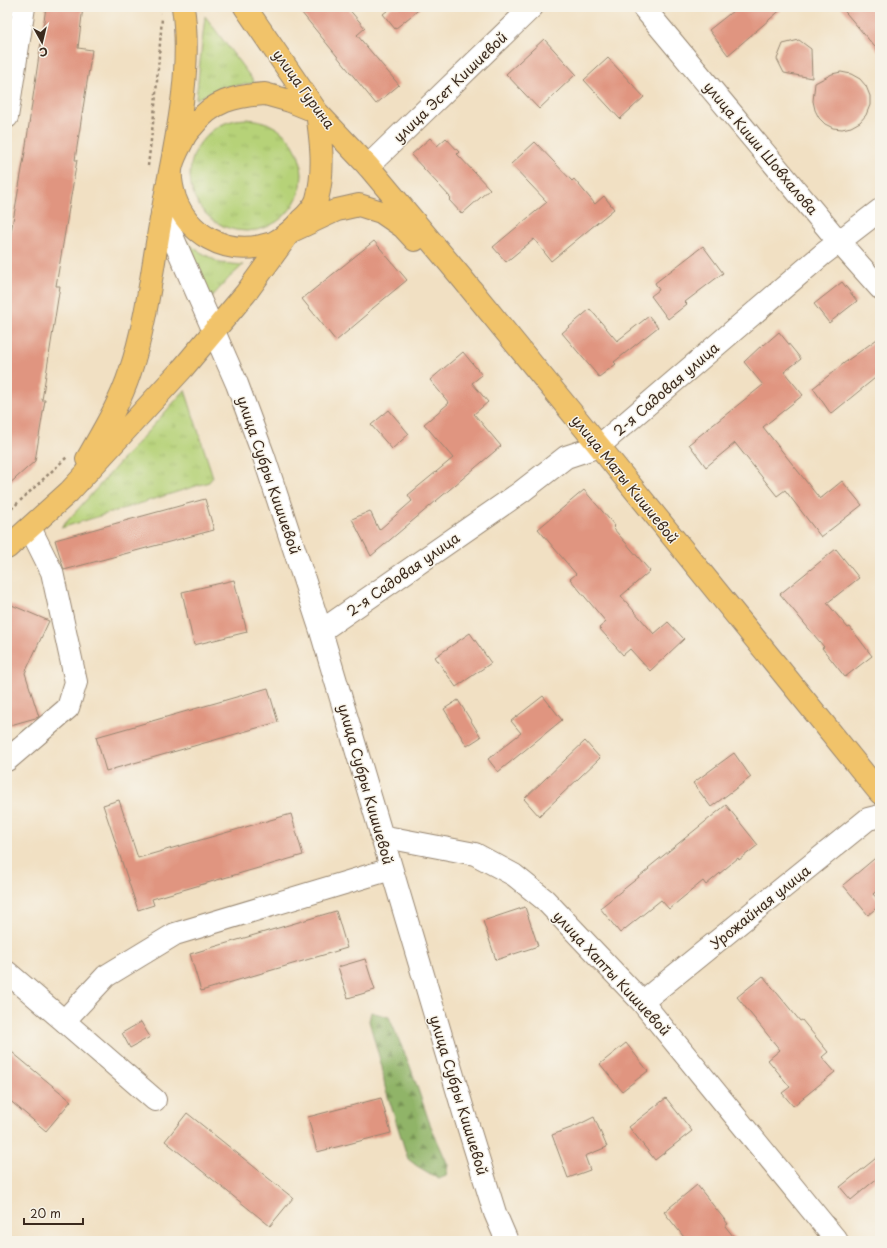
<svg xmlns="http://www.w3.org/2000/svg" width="887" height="1248" font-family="'Playpen Sans',sans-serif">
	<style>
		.grass { fill: url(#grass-tufts); stroke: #787e4b }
		.forest { fill: url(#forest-firs); stroke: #666f43 }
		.building { fill: #e09580 }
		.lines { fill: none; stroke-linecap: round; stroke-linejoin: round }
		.minor-casing { stroke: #968570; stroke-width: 24 }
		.major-casing { stroke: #968570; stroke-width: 24 }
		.path { stroke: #968570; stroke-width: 2.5; stroke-dasharray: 3 3; stroke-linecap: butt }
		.minor { stroke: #fff; stroke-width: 22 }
		.major { stroke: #f1c36a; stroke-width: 22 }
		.labels { text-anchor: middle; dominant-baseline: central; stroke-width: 3; stroke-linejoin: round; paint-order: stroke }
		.street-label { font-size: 14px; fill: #3b2a1e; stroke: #f7f3e8 }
	</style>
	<defs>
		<pattern id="grass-tufts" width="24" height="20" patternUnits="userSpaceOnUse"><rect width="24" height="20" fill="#b6d278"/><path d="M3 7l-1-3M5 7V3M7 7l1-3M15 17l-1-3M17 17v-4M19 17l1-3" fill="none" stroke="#9db467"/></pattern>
		<pattern id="forest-firs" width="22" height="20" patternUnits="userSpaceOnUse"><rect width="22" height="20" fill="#90b468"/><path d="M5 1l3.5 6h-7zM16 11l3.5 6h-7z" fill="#779355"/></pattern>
	</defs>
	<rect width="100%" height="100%" fill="#f7f3e8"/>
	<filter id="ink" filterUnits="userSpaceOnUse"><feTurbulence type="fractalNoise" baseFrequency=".025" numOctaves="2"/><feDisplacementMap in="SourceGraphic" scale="8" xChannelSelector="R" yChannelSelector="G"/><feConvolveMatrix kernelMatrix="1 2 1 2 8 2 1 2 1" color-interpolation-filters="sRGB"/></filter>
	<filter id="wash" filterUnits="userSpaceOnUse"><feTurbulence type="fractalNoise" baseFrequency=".012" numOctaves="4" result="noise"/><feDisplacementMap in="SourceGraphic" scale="16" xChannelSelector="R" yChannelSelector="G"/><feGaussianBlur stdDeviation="0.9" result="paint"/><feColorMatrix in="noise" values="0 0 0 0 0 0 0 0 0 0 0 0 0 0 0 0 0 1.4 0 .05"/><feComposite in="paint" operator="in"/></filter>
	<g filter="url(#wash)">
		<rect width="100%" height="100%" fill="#f1e0c3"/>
		<path class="grass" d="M205 16 255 83 224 87 196 99Z
			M190 175a56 56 0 1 1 112 0a56 56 0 1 1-112 0Z
			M181 236 195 249 220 263 243 265 229 278 209 300Z
			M185 390 213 477 209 482 61 528Z"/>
		<path class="forest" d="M371 1012 389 1017 410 1066 430 1124 448 1165 446 1176 439 1179 417 1166 408 1159 385 1087 382 1067 369 1021Z"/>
		<g id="blocks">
			<path class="building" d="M46 7H83L78 48 92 50 75 160H77L56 286H60L42 400H45L35 461 7 486V255L25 152Z
				M297 7H347L365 28 357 35 399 85 376 104Z
				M392 7H422L395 29 383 14Z
				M738 7H784L728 55 709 30Z
				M841 7H880V53Z
				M544 39 576 74 539 109 506 74Z
				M799 40 811 49 812 78 784 73 777 59 783 44Z
				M608 58 644 97 620 119 584 80Z
				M841 72 851 74 860 79 866 86 870 96V105L866 115 860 122 851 127 842 129 833 128 825 124 819 118 815 110 813 101 815 83 832 74Z
				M430 138 437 146 446 138 459 152 457 154 490 189 462 214 449 200 451 198 411 155Z
				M535 142 572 181 574 179 595 204 604 196 614 209 551 261 534 239 506 262 493 247 547 202 511 164Z
				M374 241 407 280 367 313 368 314 336 341 302 299Z
				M703 246 723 273 685 302 687 304 668 319 651 296 659 290 655 283Z
				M842 282 857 301 829 323 814 304Z
				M590 309 617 341 649 316 658 327 614 362 616 364 599 377 562 333Z
				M779 332 801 359 784 372 803 395 763 427 820 499 842 481 862 505 821 537 785 490 777 496 735 443 706 467 689 444 763 385 744 362 763 344 764 345Z
				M880 337V374L831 414 813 388 848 360Z
				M463 352 482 375 472 383 488 402 474 414 501 446 371 556 352 519 370 511 379 530 412 501 408 495 453 458 424 424 449 403 430 380Z
				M389 410 409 434 392 449 371 425Z
				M584 490 615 526 613 528 650 571 621 596 654 634 668 622 684 639 650 671 630 649 623 655 599 628 606 622 570 579 576 574 538 529Z
				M205 499 214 530 64 570 55 540Z
				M836 549 859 578 827 603 848 628 850 627 872 656 845 677 822 648 824 647 780 594Z
				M234 580 247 632 194 645 182 592Z
				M7 603 49 621 25 673 39 717 7 726Z
				M470 633 491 663 456 687 435 657Z
				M268 688 278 722 106 771 96 737Z
				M543 696 562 720 498 772 488 759 521 733 511 721Z
				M458 700 481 737 467 746 444 709Z
				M585 741 600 758 539 816 524 799Z
				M734 753 751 777 711 807 693 783Z
				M119 800 138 858 291 814 303 855 152 899 154 905 138 910 103 805Z
				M726 805 758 845 739 860 738 858 706 885 703 881 669 909 661 900 620 933 600 908 649 869 648 868Z
				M880 854V888L873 894 880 902V905L868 915 843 885Z
				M525 907 538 946 496 960 483 921Z
				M336 911 347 948 201 991 190 954Z
				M365 959 375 990 348 998 338 967Z
				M763 976 800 1021 802 1020 828 1052 822 1057 835 1072 793 1106 782 1093 790 1087 768 1060 780 1050 737 997Z
				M141 1022 150 1037 130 1048 122 1033Z
				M626 1043 648 1071 622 1091 600 1064Z
				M7 1048 71 1101 46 1131 7 1098Z
				M381 1098 391 1133 317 1152 308 1117Z
				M666 1098 692 1131 655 1160 629 1127Z
				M187 1113 293 1198 270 1226 165 1141Z
				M594 1117 607 1147 585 1156 590 1170 568 1178 552 1135 576 1126Z
				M880 1155V1176L851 1200 840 1187Z
				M697 1185 728 1224 725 1226 737 1241H687L664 1212Z"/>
		</g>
	</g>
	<g filter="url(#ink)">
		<use href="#blocks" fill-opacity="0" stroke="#968570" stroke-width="1"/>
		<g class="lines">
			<g class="minor-casing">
				<path id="minor" d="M643 7 839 242 880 288
					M7 117 24 7
					M368 166 532 7
					M162 213 237 384 264 457 321 631 464 1113 495 1213 507 1241
					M321 631 521 492 566 457 599 446 823 254 880 210
					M7 760 68 708 76 682 52 572 30 528
					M381 836 475 854 514 875 545 900 642 1002 837 1241
					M7 972 64 1021 106 976 175 934 391 869
					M642 1002 868 819 880 816
					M64 1021 155 1100"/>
			</g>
			<g class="major-casing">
				<path id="major" d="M245 7 317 112 368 166 461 277 599 446 880 793
					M265 94 290 101 317 112C321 141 325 170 317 199 315 206 307 215 301 220 293 230 284 237 273 243 269 244 265 245 261 246 224 254 188 234 175 198 172 188 169 175 172 165 174 157 179 148 183 140 185 135 189 130 193 126 213 101 234 96 265 94Z
					M87 459C103 431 120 403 130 372 147 322 152 267 162 214 174 147 193 76 183 7
					M7 548 69 492 183 368 246 293 290 232 337 210 359 205 381 212 403 227 415 240"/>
			</g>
			<path class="path" d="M160 7 161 13
				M148 166 155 106 162 18
				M7 513 67 457"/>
			<use href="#minor" class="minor"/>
			<use href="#major" class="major"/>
		</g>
	</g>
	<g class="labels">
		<g class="street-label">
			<text transform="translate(450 87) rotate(-44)">улица Эсет Кишиевой</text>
			<text transform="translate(304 89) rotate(54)">улица Гурина</text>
			<text transform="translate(761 148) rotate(50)">улица Киши Шовхалова</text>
			<text transform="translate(666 389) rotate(-41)">2-я Садовая улица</text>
			<text transform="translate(269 475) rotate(71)">улица Субры Кишиевой</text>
			<text transform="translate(625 479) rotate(51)">улица Маты Кишиевой</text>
			<text transform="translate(403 574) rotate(-35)">2-я Садовая улица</text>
			<text transform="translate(366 784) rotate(74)">улица Субры Кишиевой</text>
			<text transform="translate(760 907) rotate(-39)">Урожайная улица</text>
			<text transform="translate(612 973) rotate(47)">улица Хапты Кишиевой</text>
			<text transform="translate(459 1095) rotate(73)">улица Субры Кишиевой</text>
		</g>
	</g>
	<rect width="887" height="1248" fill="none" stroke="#f7f3e8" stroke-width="24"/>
	<g transform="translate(42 42) rotate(172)" stroke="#f7f3e8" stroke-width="3" paint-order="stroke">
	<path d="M0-3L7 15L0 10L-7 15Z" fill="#3b2a1e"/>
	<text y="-6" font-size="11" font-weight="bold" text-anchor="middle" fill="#3b2a1e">С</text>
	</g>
	<path d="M24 1218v6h59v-6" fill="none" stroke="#3b2a1e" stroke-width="2"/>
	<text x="30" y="1218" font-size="12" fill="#3b2a1e" stroke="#f7f3e8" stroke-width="3" paint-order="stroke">20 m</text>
</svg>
